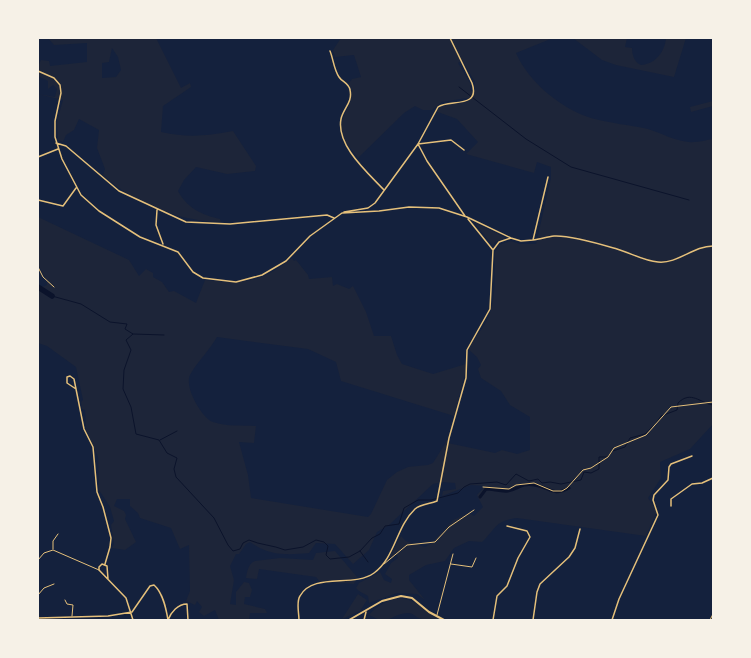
<svg xmlns="http://www.w3.org/2000/svg" width="751" height="658" font-family="Lora,serif">
	<style>
		.green { fill: #1d2539; fill-rule: evenodd }
		.lines { fill: none; stroke-linecap: round; stroke-linejoin: round }
		.stream { stroke: #0b132b; stroke-width: 1 }
		.canal { stroke: #0b132b; stroke-width: 3 }
		.river { stroke: #0b132b; stroke-width: 5.5 }
		.path { stroke: #e5c07b; stroke-width: 1 }
		.service { stroke: #e5c07b; stroke-width: 1 }
		.minor { stroke: #e5c07b; stroke-width: 1.5 }
		.tertiary { stroke: #e5c07b; stroke-width: 2 }
	</style>
	<rect width="100%" height="100%" fill="#14213d"/>
	<path class="green" d="M48 38H156L181 88 190 83 191 87 163 106 161 132C189 138 205 136 233 131L256 166 255 171 227 174 196 167 184 180 178 191C187 208 202 215 220 219L221 222C178 221 134 204 103 175L105 169 97 148 99 130 79 119 74 130 66 135 63 142 58 140 57 121 63 100 38 94 55 97 57 89 53 85 48 89V81L38 76V66L41 60 49 61 50 66 87 62V43L54 45ZM112 48 118 57 121 70 116 77 102 78V63L109 62Z
		M341 38H553L516 53C528 81 561 109 591 118 609 123 629 125 648 129 661 133 675 141 689 142 696 143 706 140 713 139V424L690 449 660 462 661 478 648 498 657 511 646 536 517 518C494 521 496 529 482 542L469 541 454 548 445 561 426 565 409 575V580L425 600 417 594 397 593 369 603 368 596 359 591 356 588 359 583 380 572 384 580 391 583 392 579 385 574 391 563 398 558 397 555 389 558 401 536 406 541 425 547 433 542 453 520 469 513 474 516 483 507 477 495 485 486 471 485 442 496 443 491 456 489 455 483 442 482 433 484 389 525 377 532 369 550 353 564 335 544 316 543 309 553C287 555 269 556 250 542L246 544 239 554H236L230 566 234 580 230 604 236 605V592L244 582 249 583 252 590 250 597H245L244 604 265 609 267 613H250L249 620H219L215 610 204 616 199 612 202 607 197 601 195 605 186 601 190 591 189 545 180 549 171 528 140 518 138 513 130 506V499H117L114 506 124 511 126 515 125 519 136 542 125 550 112 548 114 544 111 525 114 521 110 507 99 490 98 457 86 430 85 410 82 409 81 402 83 400 76 367 47 346 38 343V286L39 288 47 285V281L38 265V217L129 260 139 276 146 269 153 273V277L162 282 169 292 174 291 196 303 205 280C243 284 261 283 292 258L294 261 296 260 308 275 309 279 332 277 333 286 337 284 349 289 353 286 366 312 374 336H391L397 355 402 364 433 374 466 364V369L454 416 341 381 336 362 308 349 217 337C209 351 197 362 190 375 184 387 202 418 213 422 227 427 242 425 256 426L254 443 239 442 248 475 251 498 368 517 371 514 387 480 397 472 408 467 428 465 433 463 448 439V443L495 453 502 450 517 454 530 450V417L510 405 501 391 481 378 478 369 481 365 477 357 469 350C472 339 482 331 487 320 497 300 494 275 495 252L499 245 511 241 520 244H536L551 178V167L537 162 534 173 466 154 478 142 457 119 435 111 443 105 466 102 469 100 467 98 442 102 432 110H423L415 106 404 113 358 158C353 151 345 144 342 135 337 114 358 105 349 83L352 79 361 77 354 55 335 57 333 50ZM462 60 475 82V93L470 90V83L458 63Z
		M573 38H627L625 47 632 48C632 54 634 62 641 65 656 64 665 51 666 38H686L674 77 616 65 602 60Z
		M713 101V106L691 112 690 107Z
		M474 222 506 238 495 242 493 246Z
		M335 551 357 577 354 584 334 582 321 583 316 577 259 569 257 579 246 578C247 572 248 564 255 561L280 558 313 560 316 553Z
		M358 594 367 600 360 611 342 619Z
		M399 598C419 600 423 611 441 620 435 620 428 621 422 619 416 618 414 613 408 613 389 614 391 627 369 615 377 605 387 601 399 598Z"/>
	<g class="lines">
		<path class="stream" d="M459 87 526 139 571 167 689 200
			M52 296 81 304 110 322 127 324 125 329 133 334 126 340 131 350 124 370 123 389 131 407 136 434 159 440 167 453 177 458 174 469 176 477 214 518 228 545 233 551 240 549 243 543 249 540C260 545 273 545 285 550L303 547 316 540 324 542 328 546 326 555 330 559 349 557 360 551 372 538 380 534 385 526 399 524 404 508 418 500H431L458 493 464 487 470 484 497 482 506 485 516 474 529 481 538 479 542 483 550 482 561 484 581 480 584 472 591 473 599 469V457H607L609 455
			M133 334 164 335
			M656 423 661 416 677 410 678 403C691 390 700 403 713 405
			M160 440 177 431
			M613 451 625 447 630 438 645 434 652 427
			M360 551 368 562"/>
		<path class="canal" d="M480 497 486 489C493 489 501 492 508 491 518 489 521 483 534 485 550 487 552 497 569 488"/>
		<path class="river" d="M38 287 52 296"/>
		<path class="path" d="M38 267 43 277 54 287
			M483 487 509 489 516 485 534 483 553 491H562L567 488 583 470 591 468 608 457 614 448 646 435 671 407 713 402"/>
		<path class="service" d="M53 549V541L58 534
			M38 560 44 553 53 550 99 570
			M384 564 407 545 435 542 449 527 474 510
			M451 564 472 567 476 558
			M38 595 44 588 54 584
			M65 600 67 604 73 605 72 616
			M437 615 453 554
			M710 620 713 614"/>
		<path class="minor" d="M330 51C333 58 334 70 339 77 342 82 349 83 350 90 353 102 343 109 341 119 336 145 367 172 384 190
			M38 71 54 78 60 85 61 93 55 121V137L62 159 81 195 99 211 140 237 178 252 193 272 203 278 236 282 262 275 286 261 310 236 342 213 379 211 409 207 439 208 467 217 511 238 521 241 533 240 548 177
			M56 143 66 146 119 191 186 222 230 224 327 215 334 218
			M464 150 451 140 418 144 427 161 465 216
			M38 157 58 149
			M38 200 63 206 76 188
			M157 210 156 225 163 244
			M344 212 368 208 375 203 418 144 438 107C449 99 481 109 472 83L450 38
			M468 219 493 250
			M533 240C540 239 547 237 554 236 571 235 600 244 617 249 631 253 644 261 658 262 678 264 693 246 713 246
			M76 389 67 383V377L70 376 74 379 84 429 93 447 97 492 103 507 111 538 110 547 105 564
			M671 506V499L692 484 702 483 713 478
			M108 579 107 566 102 564 99 567V570L126 598 133 620
			M132 612 150 586 154 585C163 593 166 608 168 620
			M38 618 108 616 132 612
			M168 620C171 612 178 604 187 604L188 620
			M299 620C299 613 296 602 300 596 313 572 354 588 374 573 395 558 396 527 415 509 421 504 430 504 437 501L449 438 466 378 467 350 490 309 493 250 499 242 511 238
			M364 620 366 612
			M493 620 497 596 507 586 518 558 530 537 527 531 507 526
			M533 620 537 592 540 584 569 557 575 548 580 529
			M612 620 619 599 658 515 653 500 654 495 668 480 669 467 671 464 692 456"/>
		<path class="tertiary" d="M349 620 382 601 401 596 412 598 429 612 444 620"/>
	</g>
	<rect width="751" height="658" fill="none" stroke="#f6f1e7" stroke-width="78"/>
</svg>
